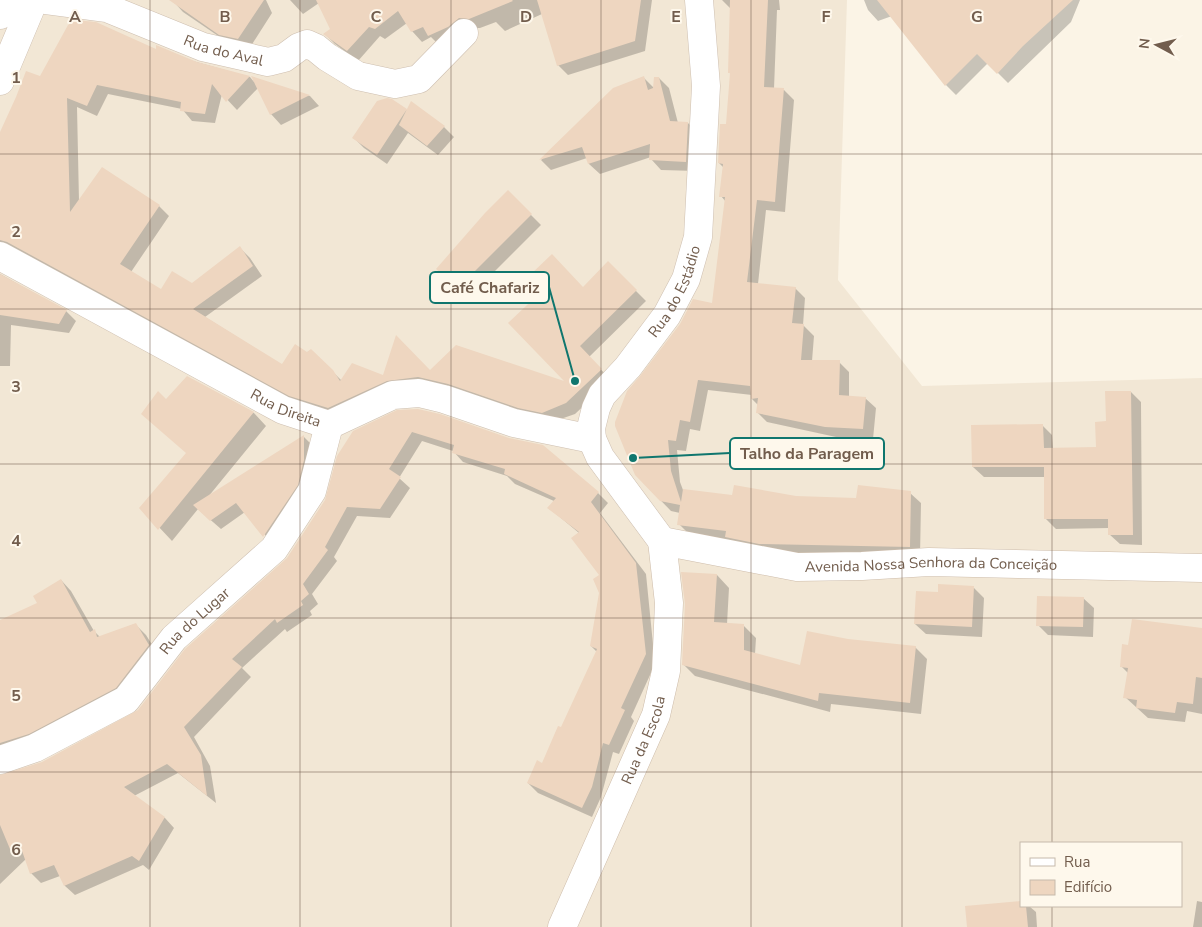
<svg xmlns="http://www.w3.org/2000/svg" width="1202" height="927" font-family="'Nunito Sans',sans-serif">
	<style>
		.residential { fill: #f2e7d5; fill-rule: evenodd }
		.shadow { fill: #0003 }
		.building { fill: #eed6c0 }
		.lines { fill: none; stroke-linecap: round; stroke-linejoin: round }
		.street-casing { stroke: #cebfb0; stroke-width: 29 }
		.secondary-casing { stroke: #cebdab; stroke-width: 29 }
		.street { stroke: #fff; stroke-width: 28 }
		.secondary { stroke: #fff; stroke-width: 28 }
		.grid { fill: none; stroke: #725d4d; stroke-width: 1; stroke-opacity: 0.55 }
		.labels { text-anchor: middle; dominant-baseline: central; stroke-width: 4; stroke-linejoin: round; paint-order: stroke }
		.street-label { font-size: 15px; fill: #725d4d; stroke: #fef8ec }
		.grid-label { font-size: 16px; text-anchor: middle; font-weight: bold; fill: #725d4d; stroke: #fef8ec; stroke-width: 4; stroke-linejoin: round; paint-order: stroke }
		.leader { fill: none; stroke: #0f766e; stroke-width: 2 }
		.callout-dot { fill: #0f766e; stroke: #fef8ec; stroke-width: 2 }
		.callout { fill: #fef8ec; stroke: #0f766e; stroke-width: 2 }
		.callout-label { font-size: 16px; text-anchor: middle; font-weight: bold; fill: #725d4d }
	</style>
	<rect width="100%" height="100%" fill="#fbf4e6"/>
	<path class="residential" d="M0 0H847L838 280 922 386 1202 378V927H0ZM1021 843H1181V906H1021Z"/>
	<path class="shadow" d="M173 0H266L272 13 249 49 230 44 183 12 173 1Z
		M290 0H652L645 51 568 75 558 65 542 14 505 31 496 22 480 28H470L439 45 431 37 422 42 412 31 407 23 385 39 380 36 358 61 335 44 325 34 331 29 319 3 303 14Z
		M722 0H779L780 10H777L774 89 784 90 794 100 785 212 766 210 758 284 795 288 805 298 803 325 814 336 812 361 839 362 849 372V397L865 398 876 408 873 439 836 437 767 422 757 412 758 405 752 399V395L708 390 700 431 690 429 686 451 677 450 680 482 683 490 733 497 857 499 910 493 921 503 920 557 770 553 736 547 729 540 689 534 679 524 680 513 671 511 636 475 714 305 726 202 721 196 724 168 719 163 728 125 731 75 729 72 731 9Z
		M864 0H1080L1071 22 1008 83 988 63 956 95 946 85 892 16 878 21 868 10Z
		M157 51 250 77 254 82 253 78 310 96 319 106 281 125 271 114 258 88 237 110 222 94 215 123 192 121 182 109 108 94 97 116 77 107 79 201 159 206 169 216 131 272 161 291 192 284 240 248 250 258 262 276 205 317 283 366 311 350 342 381 430 371 568 384 583 288 608 263 646 301 589 357 611 380 575 414 552 422 459 393 339 418 301 405 0 253V137L40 78Z
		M643 77 654 88 659 78 669 88 678 123H688L698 134 696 171 661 170 651 159V157L600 174 589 164 587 158 551 170 541 160 614 89Z
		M406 110 444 127 454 137 438 155 408 133 387 164 364 148 354 138Z
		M508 192 541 225 469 297 448 279Z
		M0 274 66 311 76 321 69 333 11 325 10 366H0Z
		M187 377 254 413 266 426 208 497 304 437 313 446V471L274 545 245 512 221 529 198 509 172 541 141 508 187 453 166 401Z
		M1131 392 1141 402 1142 545 1120 544 1109 534V528L1056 529 1045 518V477H984L973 467 1042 425 1052 435 1053 449 1097 448 1107 423Z
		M397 412 598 493 608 503 600 513 646 574 655 664 631 717 634 721 619 754 613 752 601 797 592 817 538 793 528 783 543 764 561 729 597 652 591 646 601 593V575L579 533 549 508 554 501 515 484 507 476 463 462 453 451 422 441 399 478 410 488 390 518 357 516 334 557 337 561 312 594 318 604 310 611 312 615 287 632 285 629 242 668 251 677 194 737 210 766 216 803 178 773 134 796 165 818 174 828 149 870 143 865 75 895 65 886 60 876 41 883 31 873 26 859 0 884V776L41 764 139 711 288 559Z
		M683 573 717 575 729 588 727 624 743 625 756 638 755 654 800 666 848 640 915 647 927 659 921 714 831 704 830 712 695 676 683 664 686 604Z
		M61 580 71 591 94 631 100 637 135 624 146 635 159 656 126 698 0 760V622L39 603Z
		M974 588 984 598 982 637 926 634 915 624 939 594Z
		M1083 598 1094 608 1093 637 1048 635 1038 625Z
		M1202 629V714L1187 711 1185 722 1148 718 1125 697 1128 673 1121 666 1130 647Z
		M1197 901 1202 902V927H1193Z
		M1021 906H1029L1036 912 1037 927H968Z"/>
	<path class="building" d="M169 0H264L238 39 219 35Z
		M316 0H512L513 1 469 19 459 18 448 27 428 36 423 27 411 32 398 11 375 29 369 27 347 51 323 34 330 29Z
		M537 0H641L635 41 557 66Z
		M730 0H768L764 87 784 88 775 202 757 200 747 282 796 287 792 323 804 324 801 360H840L839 395 866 397 863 429 825 427 756 413 758 398 751 399 750 386 698 380 690 422 680 420 676 441 668 440 671 471 681 502 683 489 732 495 734 485 796 496 856 498 858 485 911 491 910 547 759 544 725 537 726 531 677 525 680 505 660 501 635 475 615 426V422L627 391 640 376 680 324 693 299 712 303 725 197H719L723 164 718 163 720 124H726L730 73H728Z
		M877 0H1073L1023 46 997 74 977 54 945 86Z
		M75 20 96 22 156 49V45L197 62 250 76 226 102 212 84 205 114 180 111 181 102 97 85 87 106 67 98 70 212 102 167 160 205 120 264 161 289 172 271 192 283 240 246 253 266 193 309 282 364 295 344 307 352 311 349 333 370 340 381 352 363 383 375 396 335 430 370 456 345 564 381 508 323 544 289 530 275 552 254 583 287 608 261 637 290 580 346 602 369 566 403 542 413 518 408 448 384 418 377 387 381 328 408 289 396 7 242 0 240V132L16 97 26 71 40 76 68 25Z
		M251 76 310 95 270 115Z
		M644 76 648 90 653 88 654 77H659L670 121 688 122 686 162 649 160 650 144 588 164 582 147 539 160 613 88Z
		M387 98 392 99 407 109 377 155 352 138 377 101Z
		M411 101 445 126 427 146 399 125Z
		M508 190 532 214 458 288 436 269 485 213Z
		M0 274 67 310 59 324 0 315Z
		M187 376 254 412 158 530 139 508 186 453 141 414 158 391 166 399Z
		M1105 391H1131L1133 535H1108V519H1044V467H972L971 425 1043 424 1044 448 1096 447 1095 422 1106 421Z
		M418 409 440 414 509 438 543 445 599 492 591 502 636 563 646 654 621 708 625 710 609 745 603 743 592 787 582 808 527 783 537 760 542 763 558 726 561 727 597 649 590 646 599 593 593 579 599 575 571 538 579 532 547 508 556 498 504 474 505 469 452 453 454 445 412 432 389 469 401 477 380 509 347 507 325 547 328 550 303 584 309 594 301 601 303 605 277 623 275 619 232 659 242 667 184 727 201 755 207 796 167 764 124 787 165 817 139 861 132 856 64 886 54 865 30 874 20 845 10 849 0 825V775L42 762 138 710 185 649 287 558 325 500 337 456 353 431 397 410Z
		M304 435V460L298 485 263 537 236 503 210 521 193 505Z
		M681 572 717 574 714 622 744 624V650L800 665 807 631 848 639 916 646 910 703 819 693 818 701 682 665 685 604Z
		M61 579 90 632 95 629 97 637 136 623 149 645 116 688 29 734 0 743V620L37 603 33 596Z
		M938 584 974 586 972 627 914 624 916 591 938 592Z
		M1037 596 1084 597 1083 627 1036 626Z
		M1132 619 1202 628V678L1196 677 1193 704 1177 702 1175 713 1136 708 1137 700 1123 698 1128 668 1120 667 1122 644 1128 645Z
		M1021 901V906H1026L1028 927H967L965 906Z"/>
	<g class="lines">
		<g class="street-casing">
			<g id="street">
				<path id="s1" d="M46 0 107 8 203 47 268 62 284 58 299 47 307 44 316 48 327 57 358 76 395 84 419 79 464 33"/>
				<path d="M0 15 32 0"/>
				<path d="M0 81 34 0"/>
				<path id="s2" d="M0 256 283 410 329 425 393 395 419 393 444 399 514 423 592 439"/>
				<path id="s3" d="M662 541 600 457 592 439 591 428 596 408 602 395 628 367 667 315 686 279 698 237 706 86 699 0"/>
				<path id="s4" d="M0 760 35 748 126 700 174 638 274 549 312 491 329 425"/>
			</g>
		</g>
		<g class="secondary-casing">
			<g id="secondary">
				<path id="s5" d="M562 927 656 715 666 671 669 603 662 541 797 567 862 566 929 562 1202 568"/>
			</g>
		</g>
		<use href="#street" class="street"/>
		<use href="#secondary" class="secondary"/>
	</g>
	<path class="grid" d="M150 0V927M300 0V927M451 0V927M601 0V927M751 0V927M902 0V927M1052 0V843M0 154H1202M0 309H1202M0 464H1202M0 618H1202M0 772H1202M1052 906V927"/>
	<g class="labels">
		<g class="street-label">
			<text stroke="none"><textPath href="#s1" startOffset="186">Rua do Aval</textPath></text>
			<text stroke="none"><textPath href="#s3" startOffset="298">Rua do Estádio</textPath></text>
			<text stroke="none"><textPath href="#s2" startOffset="324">Rua Direita</textPath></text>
			<text stroke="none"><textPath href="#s5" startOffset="679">Avenida Nossa Senhora da Conceição</textPath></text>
			<text stroke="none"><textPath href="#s4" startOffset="245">Rua do Lugar</textPath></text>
			<text stroke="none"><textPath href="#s5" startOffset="204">Rua da Escola</textPath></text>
		</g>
	</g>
	<g class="grid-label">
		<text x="75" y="22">A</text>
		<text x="225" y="22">B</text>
		<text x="376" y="22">C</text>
		<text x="526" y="22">D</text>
		<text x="676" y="22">E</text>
		<text x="826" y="22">F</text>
		<text x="977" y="22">G</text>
		<text x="16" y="83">1</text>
		<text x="16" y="237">2</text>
		<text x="16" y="392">3</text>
		<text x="16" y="546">4</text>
		<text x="16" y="701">5</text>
		<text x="16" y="855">6</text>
	</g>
	<path class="leader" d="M575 381L549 287M633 458L730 453"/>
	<g class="callout-dot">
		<circle cx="575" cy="381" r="5"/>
		<circle cx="633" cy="458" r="5"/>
	</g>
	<g class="callout">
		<rect x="430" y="272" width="119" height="31" rx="5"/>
		<rect x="730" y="438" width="154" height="31" rx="5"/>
	</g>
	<g class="callout-label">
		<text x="490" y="293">Café Chafariz</text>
		<text x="807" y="459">Talho da Paragem</text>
	</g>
	<rect x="1020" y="842" width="162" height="65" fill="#fef8ec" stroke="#c6baac"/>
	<rect x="1030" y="858" width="25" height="8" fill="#ffffff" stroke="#c6baac"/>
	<text x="1064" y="867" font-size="15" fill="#725d4d">Rua</text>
	<rect x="1030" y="880" width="25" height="15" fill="#eed6c0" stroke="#c6baac"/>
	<text x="1064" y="892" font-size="15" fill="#725d4d">Edifício</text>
	<g transform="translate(1157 45) rotate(277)" stroke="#fef8ec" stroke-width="4" paint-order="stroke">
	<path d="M0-4L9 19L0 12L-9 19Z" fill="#725d4d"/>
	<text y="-8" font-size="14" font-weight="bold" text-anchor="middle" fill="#725d4d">N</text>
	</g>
</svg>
